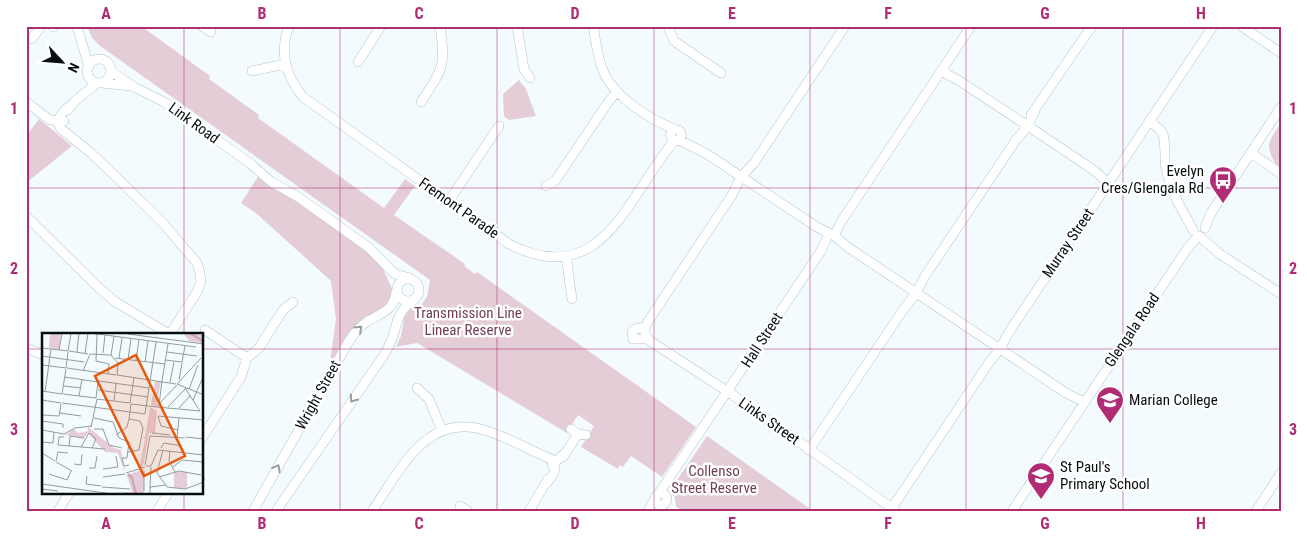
<svg xmlns="http://www.w3.org/2000/svg" width="1307" height="537" font-family="'Roboto Condensed',sans-serif">
	<style>
		.green { fill: #e5cdd7 }
		.lines { fill: none; stroke-linecap: round; stroke-linejoin: round }
		.minor-casing { stroke: #b0c4cd; stroke-width: 10 }
		.minor { stroke: #fff; stroke-width: 9 }
		.oneway { stroke: #9b9e9f }
		.grid { fill: none; stroke: #b02c74; stroke-width: 1; stroke-opacity: 0.55 }
		.labels { text-anchor: middle; dominant-baseline: central; stroke-width: 5; stroke-linejoin: round; paint-order: stroke }
		.street-label { font-size: 15px; fill: #060d0f; stroke: #fff }
		.poi-label { font-size: 15px; fill: #060d0f; stroke: #fff; text-anchor: start }
		.park-label { font-size: 15px; fill: #713f56; stroke: #fff }
		.inset-river { fill: none; stroke: #cda9b8; stroke-width: 2.5 }
		.inset-road { fill: none; stroke: #949c9f; stroke-width: 1 }
		.view { fill: #e8590c; fill-opacity: 0.15; stroke: #e8590c; stroke-width: 2.5 }
		.inset-edge { fill: none; stroke: #060d0f; stroke-width: 2.5 }
		.neatline { fill: none; stroke: #b02c74; stroke-width: 2 }
		.grid-label { font-size: 16px; text-anchor: middle; font-weight: bold; fill: #b02c74 }
	</style>
	<rect width="100%" height="100%" fill="#f3fbff"/>
	<path class="green" d="M87 26H141L210 76 209 79 259 115 258 118 384 208 405 179 415 186 394 215 465 264 464 266 475 274 477 272 696 427 662 477 631 456 623 467 620 465 618 469 581 447 594 426 578 415 567 433 417 343 396 347 401 336 404 318 409 310 422 304 427 297 430 280 100 46 92 38Z
		M519 80 526 89 536 116 509 120 504 116 503 94Z
		M39 119 72 146 26 183V136Z
		M1281 123V170C1275 164 1266 150 1270 141 1272 135 1277 129 1281 123Z
		M259 175 364 248 383 269 393 291 392 299 330 362 336 319 331 281 256 213 241 203Z
		M707 436 813 511H681L676 506 673 486Z"/>
	<g class="lines">
		<g class="minor-casing">
			<path id="minor" d="M52 26 53 27
				M77 26 89 67
				M202 26 211 32
				M289 26C279 52 286 76 303 97L509 244C603 292 627 196 675 140
				M517 26 524 69 530 78
				M593 26C596 40 597 55 602 68 612 96 648 118 674 129
				M668 26 674 41 721 73
				M845 26 754 163 741 177 732 195 647 323C643 330 644 335 650 341L733 395 896 511
				M1241 26 1281 53
				M32 39 41 26
				M87 71a12 12 0 1 1 24 0a12 12 0 1 1-24 0Z
				M358 62 381 26
				M111 71 134 87 164 102 251 164 270 181 298 197
				M252 71 285 64
				M941 71 958 80 1028 126 1095 171 1108 183
				M102 83 131 86
				M26 102 50 120 64 121
				M421 102C443 69 446 66 440 26
				M71 105C62 112 56 118 60 128L91 153 112 173 162 222 197 263 200 273 201 282 197 292 170 334
				M68 110 75 101 97 83
				M1031 115 1092 26
				M1149 121C1154 125 1161 129 1163 134 1166 144 1164 159 1166 169 1172 196 1181 207 1193 230
				M670.5 135a5.5 5.5 0 1 1 11 0a5.5 5.5 0 1 1-11 0Z
				M679 140 707 154 817 227 829 233
				M1251 153 1281 174
				M546 186 555 181 609 101 617 92
				M294 194 368 247 395 274 410 278
				M449 201 499 126
				M26 216 99 288 114 301 169 334
				M1205 228 1211 213 1281 107
				M835 234 841 222 971 26
				M835 236 846 246 1066 393 1084 402
				M1199 236 1220 254 1281 294
				M566 256 572 299
				M397 290a11 11 0 1 1 22 0a11 11 0 1 1-22 0Z
				M645 327 635 329 632 332 633 339H641L646 337
				M26 348 44 355
				M247 358 259 348 283 310 293 302
				M417 388 429 399 442 431
				M571 429 578 434 586 435
				M202 438 241 377 247 358 205 330
				M809 450 903 310 916 293 925 276 1016 140 1028 126 1035 111
				M563 457 578 434
				M552 465 566 452
				M659 493 821 251 827 238
				M655 499a6 6 0 1 1 12 0a6 6 0 1 1-12 0Z
				M460 506 468 511
				M892 508 988 364 1000 349 1009 332 1213 26
				M58 511 69 493
				M157 511 168 493
				M253 511 349 341C354 333 360 326 368 321 382 313 394 310 396 292
				M276 511 384 355C388 348 392 341 394 333 398 318 400 309 414 300
				M372 511C399 472 426 412 484 430 508 437 529 450 551 459L555 463 554 473 547 483
				M529 511 548 479
				M648 511 656 497
				M1012 511 1187 249 1198 236
				M1256 511 1281 473"/>
		</g>
		<use href="#minor" class="minor"/>
	</g>
	<defs><path id="oneway-chevron" d="M-2-3.5L2.5 0L-2 3.5" fill="none" stroke-width="1.6" stroke-linecap="round" stroke-linejoin="round" transform="scale(1.25)"/></defs>
	<g class="oneway">
		<use href="#oneway-chevron" transform="translate(359 329) rotate(-43)"/>
		<use href="#oneway-chevron" transform="translate(353 399) rotate(125)"/>
		<use href="#oneway-chevron" transform="translate(277 468) rotate(-61)"/>
	</g>
	<path class="grid" d="M184 26V334M340 26V511M497 26V511M654 26V511M810 26V511M966 26V511M1123 26V511M26 188H1281M26 349H44M202 349H1281M184 493V511"/>
	<defs>
		<g id="bus-pin" transform="scale(1.4375)"><path d="M0 17L-7.5 6A9.5 9.5 0 1 1 7.5 6Z" fill="#b02c74" stroke="#fff"/><path d="M-5-6H5V4H4V6H2V4H-2V6H-4V4H-5ZM-3.5-4V0h7V-4ZM-3.5 1.2v1.5H-2V1.2ZM2 1.2v1.5H3.5V1.2Z" fill="#fff"/></g>
		<g id="school-pin" transform="scale(1.4375)"><path d="M0 17L-7.5 6A9.5 9.5 0 1 1 7.5 6Z" fill="#b02c74" stroke="#fff"/><path d="M0-5L7-2L0 1L-7-2ZM-4 1L0 2.5L4 1V4Q0 6-4 4Z" fill="#fff"/></g>
	</defs>
	<g fill-rule="evenodd">
		<use href="#bus-pin" x="1223" y="180"/>
		<use href="#school-pin" x="1110" y="400"/>
		<use href="#school-pin" x="1041" y="476"/>
	</g>
	<g class="labels">
		<g class="street-label">
			<text transform="translate(194 123) rotate(36)">Link Road</text>
			<text transform="translate(459 208) rotate(35)">Fremont Parade</text>
			<text transform="translate(1068 243) rotate(-56)">Murray Street</text>
			<text transform="translate(1132 330) rotate(-56)">Glengala Road</text>
			<text transform="translate(762 340) rotate(-57)">Hall Street</text>
			<text transform="translate(318 395) rotate(-61)">Wright Street</text>
			<text transform="translate(769 421) rotate(35)">Links Street</text>
		</g>
		<g class="poi-label">
			<text x="1204" y="171" text-anchor="end">Evelyn<tspan x="1204" dy="17">Cres/Glengala Rd</tspan></text>
			<text x="1129" y="400">Marian College</text>
			<text x="1060" y="467">St Paul's<tspan x="1060" dy="17">Primary School</tspan></text>
		</g>
		<g class="park-label">
			<text x="468" y="313">Transmission Line<tspan x="468" dy="17">Linear Reserve</tspan></text>
			<text x="714" y="471">Collenso<tspan x="714" dy="17">Street Reserve</tspan></text>
		</g>
	</g>
	<g transform="translate(42 333)">
		<rect width="161" height="161" fill="#f3fbff"/>
		<path d="M8 0H19L17 17 7 15ZM141 0 161 2V10L147 8ZM113 48 119 49 114 73 109 72ZM108 74 115 78 113 100H107L101 134 97 136 103 106 100 104H103ZM46 94 72 115 79 117 83 140 76 120 63 119 46 100 42 105 23 102 32 96 36 100 43 99 46 98ZM102 136V161L75 160 90 159 85 142ZM132 139H145V155H132Z" fill="#e5cdd7"/>
		<path class="inset-river" d="M148 0 162 9M86 141 90 145 94 161"/>
		<path class="inset-road" d="M48 0 154 14M86 1 162 11M0 15 26 18M17 17 20 0M26 18 29 0M27 18 46 21M35 19 37 0M125 19 155 23M43 20 46 0M61 20 63 2M69 22 76 30 75 42M69 22 72 3M0 23 42 29M73 25 123 31M77 25 80 5M86 26 89 6M94 27 97 7M123 27 140 29M54 28 55 1M54 28 67 31 66 41M103 29 106 8M140 29 143 13M0 32 24 35M24 35 26 19M25 35 74 42M41 38 48 21 69 22M75 42 134 51M23 44 56 49M137 47 140 30M57 48 107 55M120 48 126 11M128 49 132 29M135 51 159 25M135 51 162 62M22 53 39 55M143 55 158 78M147 56 156 32M56 57 106 64M0 58 20 61M3 59 9 16M20 61 24 36M21 61 54 65M37 63 40 46M54 65 56 49M55 66 88 70M0 67 19 70M151 67 162 42M72 68 74 51M20 70 51 74M88 70 92 45M117 72 120 48M115 73 135 52M51 74 103 81 114 9M115 74 158 78M126 74 144 55M137 75 148 63M18 80 39 83M0 82 17 83 19 71M52 85 71 89 77 105 87 109 85 125M87 86 89 71 115 74M0 88 21 91V95M49 94 55 66M52 96H61L67 112 80 115M0 97 22 101 33 95 50 93M136 97 119 93 116 83 162 87M47 100 54 106 50 115M110 100 128 102M74 102 85 94 87 86M108 103 143 105M22 104H17L16 112 63 116M144 104 162 106M135 105 137 85M0 109 11 110 12 99M27 113 28 103 42 105M39 114 47 100M119 115 122 110 140 113M121 117 115 140 125 154 143 156 162 149M128 118 127 128 133 139M86 119 97 117 101 95 98 88 87 86M0 120 13 128M85 125H80L82 133 87 132M14 128 16 119 26 120M14 129 30 138M160 129 162 147M32 131 39 132 40 121M103 132 108 103M104 133H109L116 117 162 122M131 134 140 127 162 129M47 135H53L55 123M61 136 76 134 74 123M102 138V158M84 140 103 134M7 141 25 147 29 138M45 143 44 151 59 153M61 144 83 141M117 144 137 138 159 142M0 151 70 161M60 154 88 156M108 155 109 134M0 156 16 158M108 161V154L124 152"/>
		<path class="view" d="M94 22 143 123 102 143 53 43Z"/>
		<rect width="161" height="161" class="inset-edge"/>
	</g>
	<rect width="1307" height="537" fill="none" stroke="#ffffff" stroke-width="55"/>
	<g transform="translate(62 62) rotate(116)" stroke="#ffffff" stroke-width="4" paint-order="stroke">
	<path d="M0-4L9 19L0 12L-9 19Z" fill="#060d0f"/>
	<text y="-8" font-size="14" font-weight="bold" text-anchor="middle" fill="#060d0f">N</text>
	</g>
	<rect x="28" y="28" width="1252" height="482" class="neatline"/>
	<g class="grid-label">
		<text x="106" y="19">A</text>
		<text x="262" y="19">B</text>
		<text x="419" y="19">C</text>
		<text x="575" y="19">D</text>
		<text x="732" y="19">E</text>
		<text x="888" y="19">F</text>
		<text x="1045" y="19">G</text>
		<text x="1201" y="19">H</text>
		<text x="14" y="114">1</text>
		<text x="1293" y="114">1</text>
		<text x="14" y="274">2</text>
		<text x="1293" y="274">2</text>
		<text x="14" y="435">3</text>
		<text x="1293" y="435">3</text>
		<text x="106" y="529">A</text>
		<text x="262" y="529">B</text>
		<text x="419" y="529">C</text>
		<text x="575" y="529">D</text>
		<text x="732" y="529">E</text>
		<text x="888" y="529">F</text>
		<text x="1045" y="529">G</text>
		<text x="1201" y="529">H</text>
	</g>
</svg>
